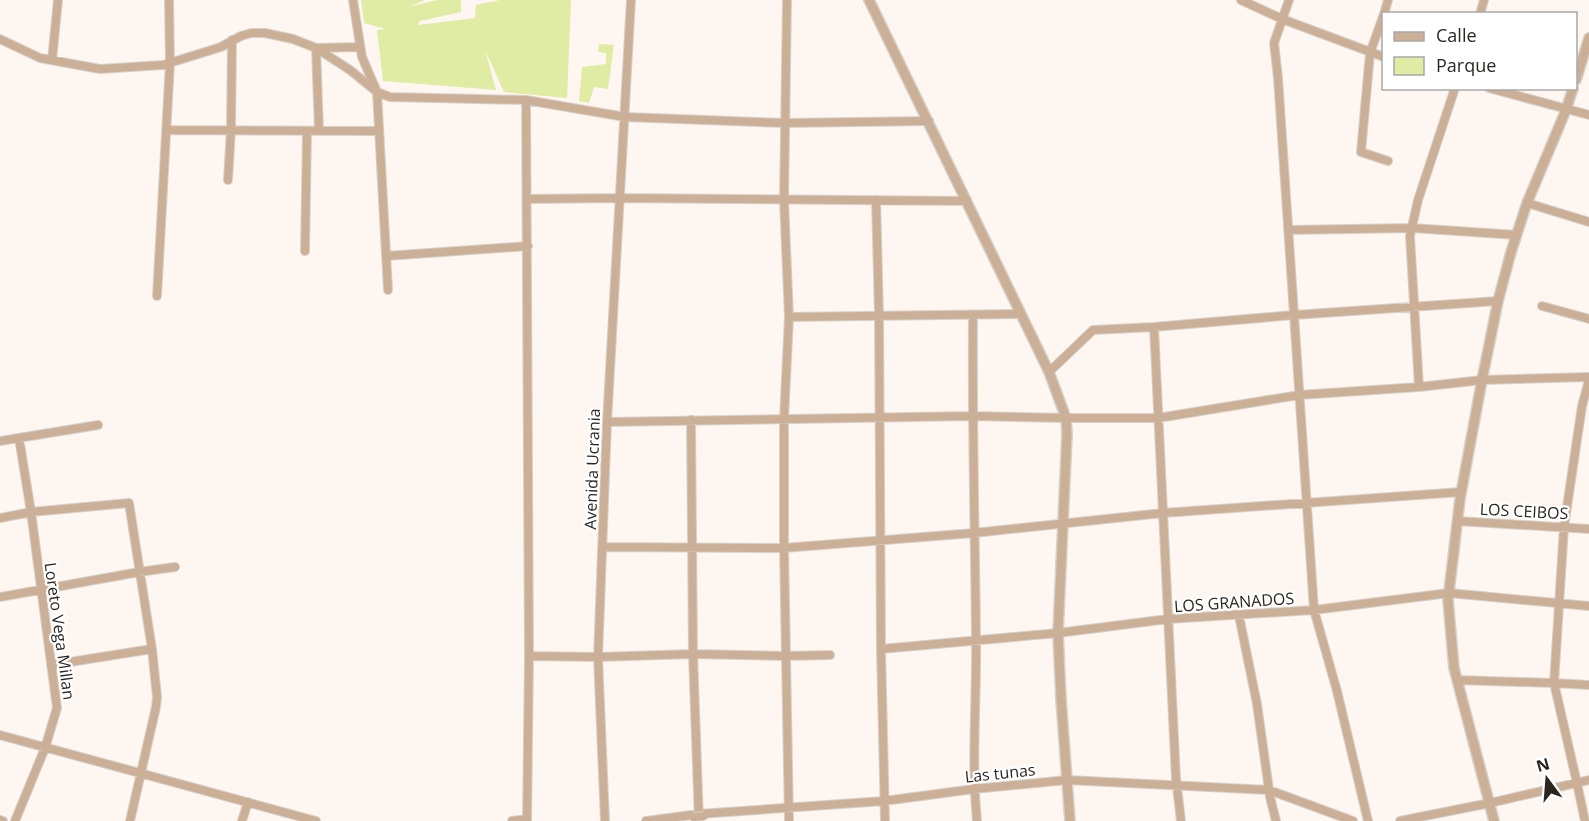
<svg xmlns="http://www.w3.org/2000/svg" width="1589" height="821" font-family="'Open Sans',sans-serif">
	<style>
		.green { fill: #e0eba3 }
		.lines { fill: none; stroke-linecap: round; stroke-linejoin: round }
		.minor-casing { stroke: #d7d1cb; stroke-width: 10 }
		.tertiary-casing { stroke: #d7d1cb; stroke-width: 12 }
		.minor { stroke: #cbb097; stroke-width: 8 }
		.tertiary { stroke: #cbb097; stroke-width: 9 }
		.minor-bridge-casing { stroke: #d7d1cb; stroke-width: 10; stroke-linecap: butt }
		.minor-bridge { stroke: #cbb097; stroke-width: 8 }
		.labels { text-anchor: middle; dominant-baseline: central; stroke-width: 4.5; stroke-linejoin: round; paint-order: stroke }
		.street-label { font-size: 16px; fill: #2b2620; stroke: #fff }
	</style>
	<rect width="100%" height="100%" fill="#fdf6f1"/>
	<path class="green" d="M361 0H425L409 7 437 0H461V12L420 21 418 25 475 18 476 5 500 0H571L567 98 504 92 485 50 496 90 383 81 377 30 386 29 364 23Z
		M599 44 614 45 608 89 594 87 589 103 579 101 582 67 606 64V53L598 52Z"/>
	<g class="lines">
		<g class="minor-casing">
			<path id="minor" d="M353 0 362 57 377 92 388 290
				M787 0 784 200 789 317 784 419V548L789 821
				M1241 0 1282 19 1384 57
				M1289 0 1274 43 1278 78 1314 610 1337 691 1368 821
				M1384 14 1370 53 1361 152 1388 161
				M1384 14 1388 0
				M1480 14 1484 0
				M0 39 40 58 100 69 163 65 221 47 241 36 251 33H265L293 39 316 48 350 70 377 92 390 97 526 100 625 117 785 123 929 121
				M52 60 58 0
				M1489 88 1589 115
				M526 100 529 656 527 821
				M166 130 379 131
				M319 131 316 48 360 47
				M228 180 231 130 232 40
				M527 199 619 198 967 201
				M876 200 879 315 881 649 885 821
				M1527 203 1589 222
				M1288 230 1412 228 1517 235
				M305 251 307 131
				M386 256 528 246
				M157 296 170 63 169 0
				M1542 306 1589 319
				M973 315C972 423 975 531 976 639 977 699 971 760 977 821
				M789 317 1021 314
				M1154 327 1176 779 1181 821
				M1049 372 1093 330 1154 327 1294 315 1498 301
				M1419 387 1410 236 1418 200 1455 88
				M691 420 693 654 699 821
				M607 422 972 416 1066 418H1158L1299 395 1419 387 1482 380 1589 377
				M0 441 98 425
				M0 518 31 512 129 503 152 649 157 697 156 707 130 821
				M1457 521 1589 529
				M603 547 784 548 974 533 1163 513 1461 492
				M0 597 139 572 175 567
				M1239 616 1257 704 1270 797 1276 821
				M881 649 1058 633 1168 619 1314 610 1449 593 1589 606
				M529 656 598 657 693 654 786 656 830 655
				M51 665 152 649
				M1457 680 1554 683 1564 527 1582 406 1589 380
				M0 735 316 821
				M0 820 3 821
				M15 821 45 748 57 708 31 512 19 438
				M242 821 248 802
				M512 821 527 819
				M605 821 598 657 607 422 631 0
				M646 821 699 814 884 801 974 789 1067 780 1269 790 1353 821
				M1400 821 1490 803 1589 780
				M1585 821 1577 783 1554 683 1589 685"/>
		</g>
		<g class="tertiary-casing">
			<path id="tertiary" d="M869 0 1049 372 1066 418 1067 434 1058 633 1061 699 1070 821
				M1576 80 1589 38
				M1494 821 1454 668 1448 600 1460 499 1482 380 1498 301 1511 252 1527 203 1566 110 1573 88"/>
		</g>
		<use href="#minor" class="minor"/>
		<use href="#tertiary" class="tertiary"/>
		<g class="minor-bridge-casing">
			<path id="minor-bridge" d="M693 817 704 816"/>
		</g>
		<use href="#minor-bridge" class="minor-bridge"/>
	</g>
	<g class="labels">
		<g class="street-label">
			<text transform="translate(592 469) rotate(-88)">Avenida Ucrania</text>
			<text transform="translate(1524 511) rotate(3)">LOS CEIBOS</text>
			<text transform="translate(1234 602) rotate(-4)">LOS GRANADOS</text>
			<text transform="translate(60 631) rotate(82)">Loreto Vega Millan</text>
			<text transform="translate(1000 773) rotate(-6)">Las tunas</text>
		</g>
	</g>
	<rect x="1382" y="12" width="195" height="78" fill="#ffffff" stroke="#aaa8a6" stroke-width="1.5"/>
	<rect x="1394" y="32" width="30" height="9" fill="#cbb097" stroke="#aaa8a6" stroke-width="1.5"/>
	<text x="1436" y="42" font-size="18" fill="#2b2620">Calle</text>
	<rect x="1394" y="57" width="30" height="18" fill="#e0eba3" stroke="#aaa8a6" stroke-width="1.5"/>
	<text x="1436" y="72" font-size="18" fill="#2b2620">Parque</text>
	<g transform="translate(1547 779) rotate(344)" stroke="#ffffff" stroke-width="4.5" paint-order="stroke">
	<path d="M0-4.5L10 22L0 15L-10 22Z" fill="#2b2620"/>
	<text y="-9" font-size="16" font-weight="bold" text-anchor="middle" fill="#2b2620">N</text>
	</g>
</svg>
